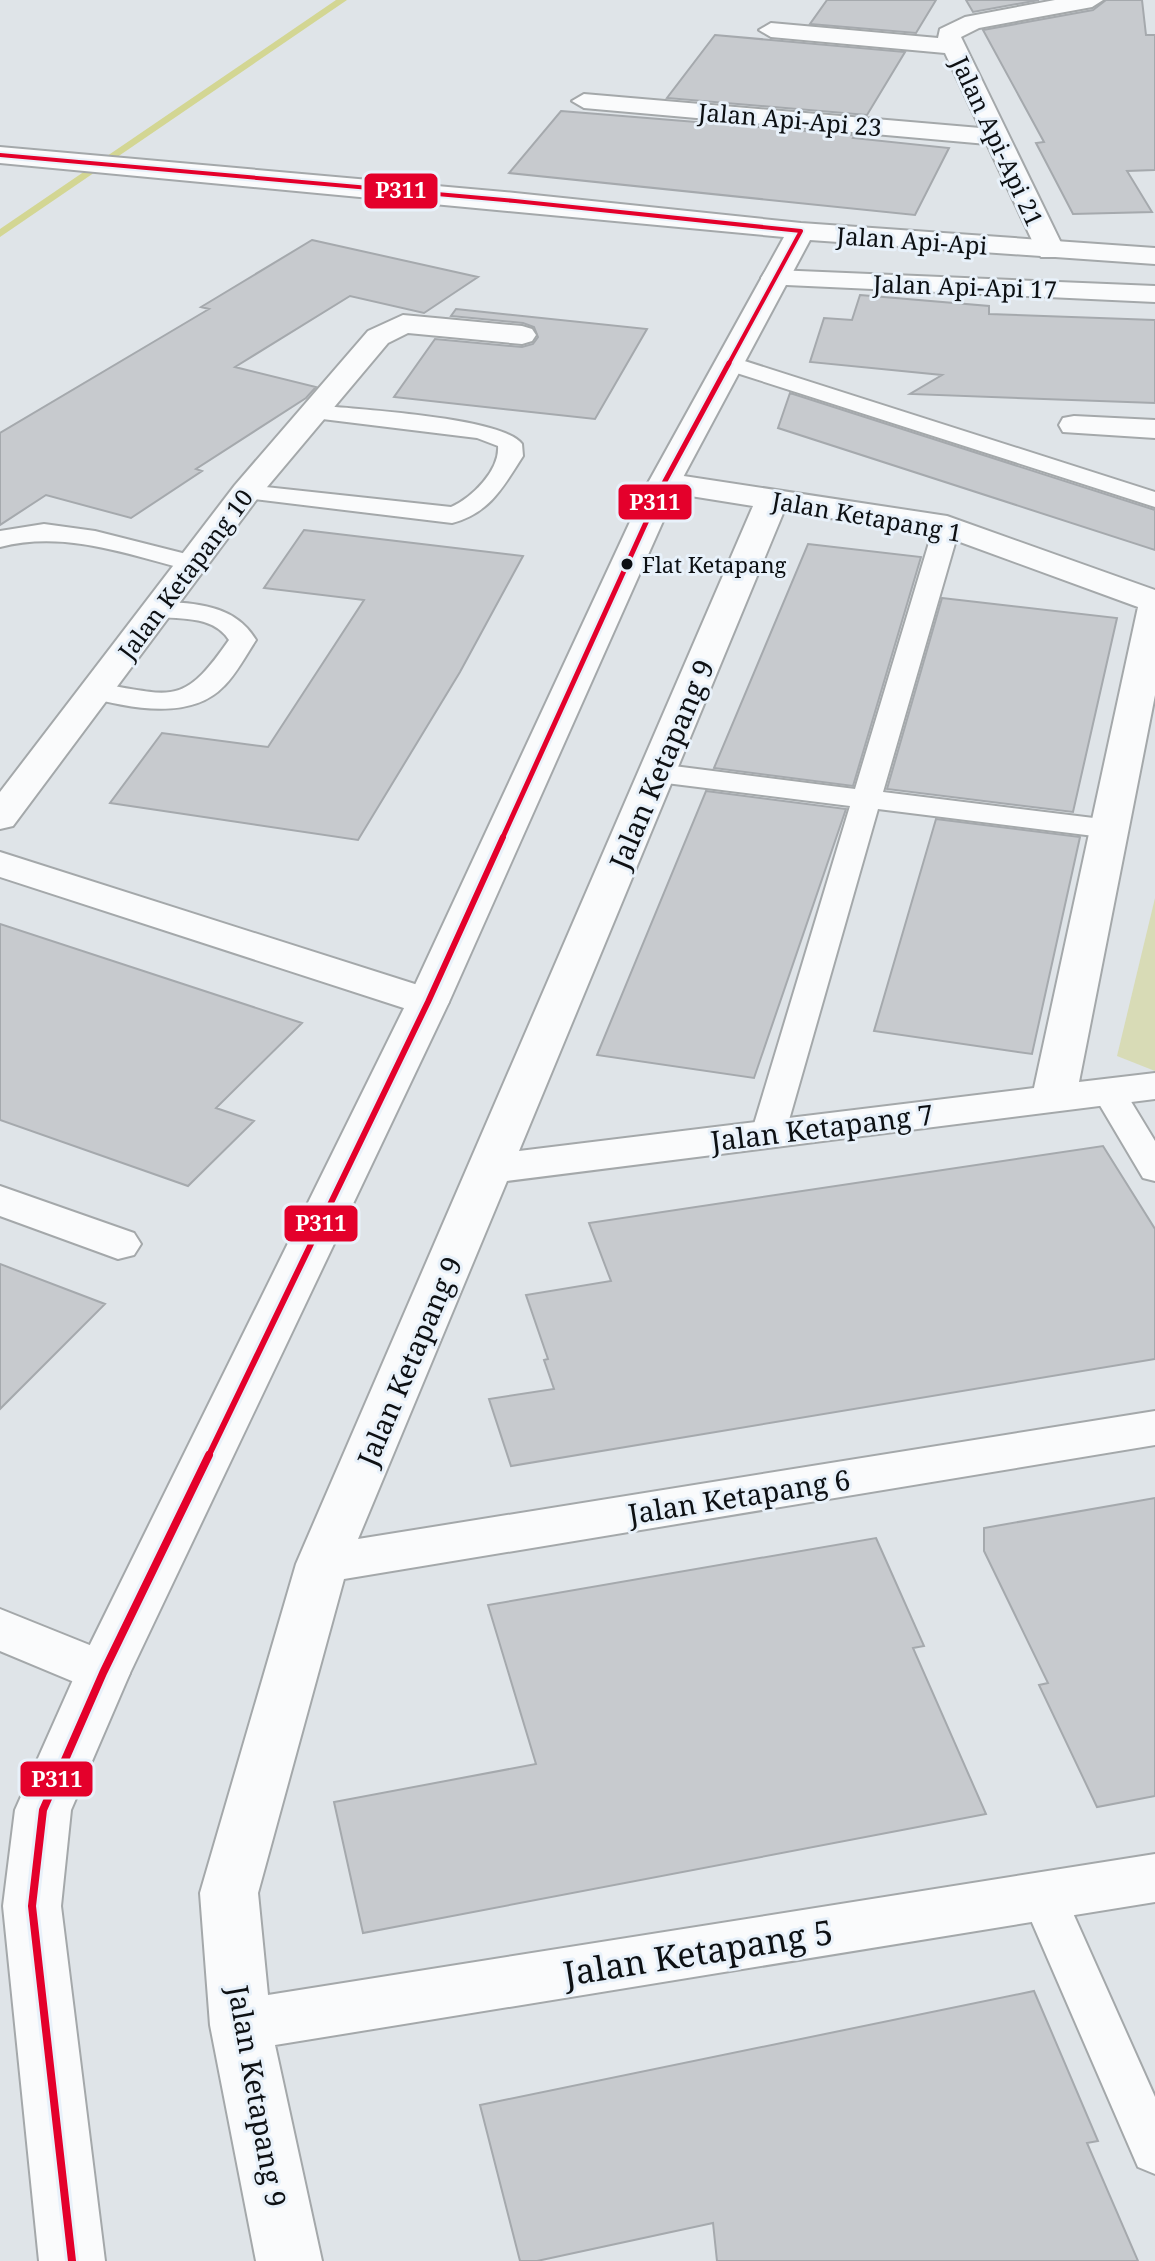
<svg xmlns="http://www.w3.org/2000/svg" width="1155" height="2261" font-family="'Noto Serif',serif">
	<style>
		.green { fill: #d8dbb6 }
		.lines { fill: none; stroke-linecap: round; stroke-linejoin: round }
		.stream { fill: #d3d693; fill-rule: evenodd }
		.building { fill: #c7cace; stroke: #a5a9ad; stroke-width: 2 }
		.service-casing { stroke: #a4a8aa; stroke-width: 4 }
		.minor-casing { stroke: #a4a8aa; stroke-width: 4 }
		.tertiary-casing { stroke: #a4a8aa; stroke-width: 4 }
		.service { fill: #fafbfc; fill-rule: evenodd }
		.minor { fill: #fafbfc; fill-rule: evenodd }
		.tertiary { fill: #fafbfc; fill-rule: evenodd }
		.bus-1-far3-casing { stroke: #e8f1fa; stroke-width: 8 }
		.bus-1-far2-casing { stroke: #e8f1fa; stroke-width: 10 }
		.bus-1-far1-casing { stroke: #e8f1fa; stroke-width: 12 }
		.bus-1-casing { stroke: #e8f1fa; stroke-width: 14 }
		.bus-1-far3 { stroke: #e4002b; stroke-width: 4 }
		.bus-1-far2 { stroke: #e4002b; stroke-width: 5 }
		.bus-1-far1 { stroke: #e4002b; stroke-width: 6 }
		.bus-1 { stroke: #e4002b; stroke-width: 8 }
		.bus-dot { fill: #0d1013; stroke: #e8f1fa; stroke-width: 3 }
		.labels { text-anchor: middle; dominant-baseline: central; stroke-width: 6; stroke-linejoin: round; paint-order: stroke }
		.far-bus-label { font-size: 22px; fill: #0d1013; stroke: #e8f1fa; text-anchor: start }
		.far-street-label { font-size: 24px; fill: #0d1013; stroke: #e8f1fa }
		.street-label { font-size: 28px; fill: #0d1013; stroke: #e8f1fa }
		.near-street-label { font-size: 34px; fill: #0d1013; stroke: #e8f1fa }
		.line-badge { stroke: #e8f1fa; stroke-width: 3 }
		.badge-label { font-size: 22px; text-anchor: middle; font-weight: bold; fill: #fff }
	</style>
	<rect width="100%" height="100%" fill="#dfe4e8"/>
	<path class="green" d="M1155 898V1071L1117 1056Z"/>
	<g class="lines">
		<path class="stream" d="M336 0H347L0 237V229Z"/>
	</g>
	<path class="building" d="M827 0H936L916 33 810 24Z
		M966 0H1039L973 12Z
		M1106 0H1142L1146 35H1155V170L1127 171 1152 212 1073 214 1036 143 1044 142 983 30 1093 10Z
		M715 35 771 40 905 52 867 115 667 98Z
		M561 111 855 135 853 138 949 148 915 215 509 173Z
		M312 240 478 277 424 313 350 296 235 367 316 387 306 398 196 469 202 471 131 518 46 495 0 525V433L209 309 201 307Z
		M860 295 989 306V314L1155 320V403L910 394 942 375 810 362 824 318 852 320Z
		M456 309 647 329 595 419 394 397 435 339 522 347 533 344 538 337 534 327 523 323 451 316Z
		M790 393 1155 510V550L778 428Z
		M304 530 523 556 460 672 358 840 110 803 162 733 268 747 364 600 264 588Z
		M808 544 921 557 853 786 714 768Z
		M942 598 1117 618 1073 812 887 789Z
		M706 791 846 809 754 1078 597 1055Z
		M936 819 1080 837 1032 1054 874 1031Z
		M0 924 302 1023 216 1108 254 1121 188 1186 0 1120Z
		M1103 1146 1155 1229V1359L511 1466 489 1399 554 1389 544 1360 548 1359 526 1295 611 1281 589 1223Z
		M0 1264 105 1304 0 1409Z
		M1155 1498V1796L1097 1807 1039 1685 1048 1683 984 1551V1528Z
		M876 1538 924 1646 913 1648 986 1814 363 1933 334 1802 536 1764 488 1605Z
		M1034 1991 1098 2141 1087 2143 1138 2261H717L713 2223 537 2261H520L480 2105Z"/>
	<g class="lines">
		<g class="service-casing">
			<path id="service" d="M729 356 1155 492V507L721 368 718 363Z
				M314 405C352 409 503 417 522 444L523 456C503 487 490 513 452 523L237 497 234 492 246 485 451 507C472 498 500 470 498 446L477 438 306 417 302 412Z
				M947 518 960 526 883 792 1110 820 1120 823 1125 829 1120 835 1110 838 878 809 785 1134 780 1141 768 1144 756 1141 751 1134 850 806 658 782 648 779 644 773 648 767 658 764 855 789 934 526Z
				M44 524 95 531 202 558 206 563 193 571C129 555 66 530 0 547V531Z
				M158 601C197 604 234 604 256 640 246 655 237 673 224 686 190 722 128 707 86 697L82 691 86 685 96 683C172 695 182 708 229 640 212 613 176 621 149 615L145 609 149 603Z
				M1109 1082 1121 1085 1155 1141V1181L1143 1178 1092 1092 1097 1085Z
				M1044 1879 1060 1884 1155 2097V2174L1138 2167 1021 1897 1028 1884Z"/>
		</g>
		<g class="minor-casing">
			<path id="minor" d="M1055 0H1103L1092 7 979 28 961 37 1065 251 1061 257H1041L1037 251 987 144 584 108 572 101 584 94 980 128 945 53 771 37 759 30 771 23 938 38 940 29 965 17Z
				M775 270 1155 286V302L765 284 761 278 765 272Z
				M403 315 522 326 532 329 536 335 532 341 522 344 408 333 388 343 257 499 13 826 0 829V792L235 485 368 331Z
				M1074 416 1155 420V438L1063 432 1059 425 1063 418Z
				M664 473 947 516 1155 590V695L1079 1082 1155 1073V1099L507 1181 358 1539 1155 1411V1445L344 1579 258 1893 268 1995 1155 1854V1902L275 2045 322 2261H256L210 2025 200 1893 296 1564 753 506 653 490 648 483 653 476ZM784 511 941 535 1138 607 1034 1088 519 1151Z
				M0 852 443 993 449 1002 443 1011 428 1014 413 1011 0 877Z
				M0 1186 134 1233 141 1244 134 1255 118 1259 0 1216Z
				M0 1609 122 1658 130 1673 122 1688 103 1694 0 1651Z"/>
		</g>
		<g class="tertiary-casing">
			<path id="tertiary" d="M0 147 515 193 801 223 1155 248V264L810 240 680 483 449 1002 130 1673 71 1810 61 1906 105 2261H39L3 1906 15 1810 76 1673 407 1002 648 483 784 237 0 163Z"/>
		</g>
		<use href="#service" class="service"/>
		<use href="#minor" class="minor"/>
		<use href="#tertiary" class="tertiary"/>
		<g class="bus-1-far3-casing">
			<path id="bus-1-far3" d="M0 155 515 201 801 231
				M728 365 801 231"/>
		</g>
		<g class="bus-1-far2-casing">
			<path id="bus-1-far2" d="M502 839 664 483 729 363"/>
		</g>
		<g class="bus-1-far1-casing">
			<path id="bus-1-far1" d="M208 1457 428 1002 503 837"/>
		</g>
		<g class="bus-1-casing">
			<path id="bus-1" d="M72 2261 32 1906 43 1810 103 1673 209 1455"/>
		</g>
		<use href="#bus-1-far3" class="bus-1-far3"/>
		<use href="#bus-1-far2" class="bus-1-far2"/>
		<use href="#bus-1-far1" class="bus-1-far1"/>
		<use href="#bus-1" class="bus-1"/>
	</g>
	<circle class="bus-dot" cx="627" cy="564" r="7"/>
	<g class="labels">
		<g class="far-bus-label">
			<text x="642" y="564">Flat Ketapang</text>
		</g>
		<g class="far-street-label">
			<text transform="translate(790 119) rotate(5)">Jalan Api-Api 23</text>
			<text transform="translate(998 141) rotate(65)">Jalan Api-Api 21</text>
			<text transform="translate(912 240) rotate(4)">Jalan Api-Api</text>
			<text transform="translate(965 286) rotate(2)">Jalan Api-Api 17</text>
			<text transform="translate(867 516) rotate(10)">Jalan Ketapang 1</text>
			<text transform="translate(185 574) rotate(-53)">Jalan Ketapang 10</text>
		</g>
		<g class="street-label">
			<text transform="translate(661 764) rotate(-67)">Jalan Ketapang 9</text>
			<text transform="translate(822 1127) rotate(-7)">Jalan Ketapang 7</text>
			<text transform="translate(409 1361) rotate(-67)">Jalan Ketapang 9</text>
			<text transform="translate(739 1496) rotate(-9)">Jalan Ketapang 6</text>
			<text transform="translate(258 2096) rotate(80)">Jalan Ketapang 9</text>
		</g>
		<g class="near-street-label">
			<text transform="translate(698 1952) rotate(-9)">Jalan Ketapang 5</text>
		</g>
	</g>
	<g class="line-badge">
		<rect x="363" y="172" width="76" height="38" rx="8" fill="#e4002b"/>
		<rect x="617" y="483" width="76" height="38" rx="8" fill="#e4002b"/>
		<rect x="283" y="1204" width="76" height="39" rx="8" fill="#e4002b"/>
		<rect x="19" y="1760" width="75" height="38" rx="8" fill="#e4002b"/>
	</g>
	<g class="badge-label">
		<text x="401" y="198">P311</text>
		<text x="655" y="510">P311</text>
		<text x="321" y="1231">P311</text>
		<text x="57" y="1787">P311</text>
	</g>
</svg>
